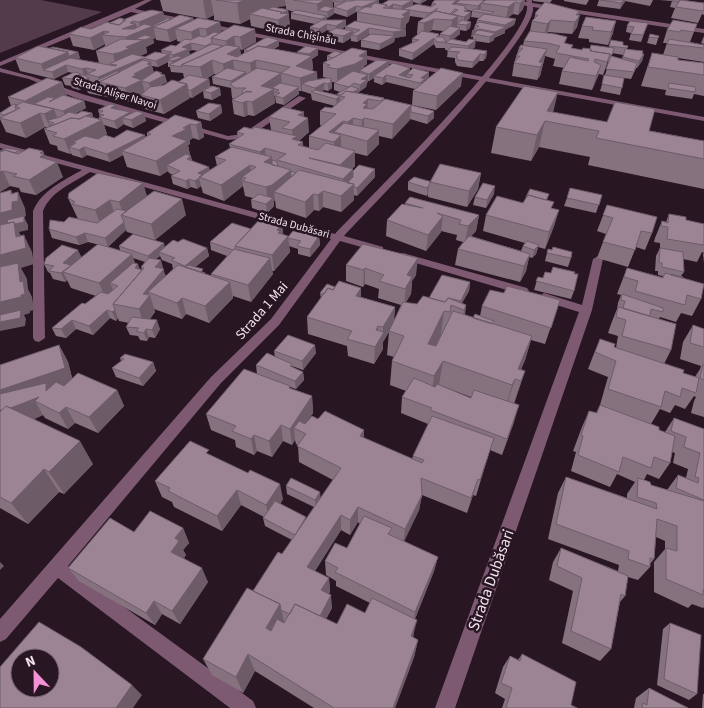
<svg xmlns="http://www.w3.org/2000/svg" width="704" height="708" font-family="'Source Sans 3',sans-serif">
	<style>
		.green { fill: #543b4c }
		.lines { fill: none; stroke-linecap: round; stroke-linejoin: round }
		.minor { fill: #7d5a72; fill-rule: evenodd }
		.tertiary { fill: #7d5a72; fill-rule: evenodd }
		.wall { fill: #86727f; fill-rule: evenodd }
		.shaded-wall { fill: #6d5c68 }
		.building { fill: #9c8494; stroke: #6d5c68; fill-rule: evenodd }
		.labels { text-anchor: middle; dominant-baseline: central; stroke-width: 5; stroke-linejoin: round; paint-order: stroke }
		.far-street-label { font-size: 11px; fill: #f0e3ec; stroke: #281623 }
		.street-label { font-size: 14px; fill: #f0e3ec; stroke: #281623 }
		.near-street-label { font-size: 16px; fill: #f0e3ec; stroke: #281623 }
	</style>
	<rect width="100%" height="100%" fill="#281623"/>
	<path class="green" d="M0 0H41L102 12 0 53Z"/>
	<g class="lines">
		<path class="minor" d="M497 0 527 2 526 0H532V3L704 29V33L533 7C538 38 373 205 344 236L383 247V251L379 252 340 241 279 325 221 383 68 566 253 701 256 708H230L58 578 6 639 0 642V619L211 377 271 319 331 239 90 172C73 183 51 191 43 211L45 338 39 342 35 341 33 338V211C42 190 63 181 82 170L0 148V143L335 234C365 202 532 38 527 6Z
			M0 68 33 77 82 94 228 136 242 134 299 96 306 98 247 138 228 140 76 98 29 79 0 72Z
			M403 253 527 288 529 291 523 295 399 258 398 256Z
			M598 256 603 259 592 310 455 708H435L579 312 540 300 538 297 544 293 582 305 593 259Z"/>
		<path class="tertiary" d="M145 0H152L135 9 379 58 704 117V121L379 62 131 12 0 66V62Z"/>
	</g>
	<path class="wall" d="M160 0H375L379 4H382L389 0H427L420 4 413 2V5L431 6 432 3 484 1 486 0H525L523 9 518 15 513 14 507 18 516 19 514 25 505 30V33L494 38V40L489 43 475 41V47L472 49 487 51 486 58 483 61H479L472 68 457 66 455 62V58L447 57 448 50H445V48H436L434 44 412 60 399 56V49L412 43V39L418 34H417L418 22 424 18 410 16 409 21 406 24V28L403 29 406 36 395 38 394 42 379 50 361 47V40L370 34H369L357 42 351 41V38L343 43 327 40V33L331 31 327 30 319 35 310 33V27L315 24 291 19V13L294 12 288 10 290 26 279 32 251 26 250 19 240 24 214 20V15L206 19 163 11ZM333 2H334V8H332L333 7ZM286 6V9L273 7ZM467 10 472 11 471 17 479 18 477 20 476 24 475 25 474 29 471 37H473V40L466 42 453 39 460 34V30L466 31 470 28 471 22 467 21 470 18ZM356 12H357V22L345 27V29H342L346 26V20H327V18L334 13 347 17ZM432 30 443 31 440 34 439 37V34L429 32Z
		M533 0H552L550 3 533 1Z
		M564 0H589L586 5 564 1Z
		M599 0H653L650 6 625 1 620 9 597 6Z
		M659 0H683L703 3 704 2V15L702 14 698 23 671 18 675 8 670 7 672 1Z
		M579 11 577 27 572 34 548 32 547 33 567 37 565 43 572 48 582 50 609 47 611 40 623 45 628 46 627 49 644 54 642 61 637 68H636L631 79 624 78 620 95 600 91 609 62 608 61 603 75 599 74 592 90 559 84 562 71 564 68 553 66 555 59 545 56 540 76 537 80 512 76 514 63 519 48 523 45 524 41 530 31 532 21 534 19 536 12ZM612 53 623 55 622 59 611 56Z
		M163 12 165 20 193 18 194 20 220 22 221 32 255 29 256 42 242 50 240 49 241 55 244 53V50L279 46 274 49 297 53V52L318 55 312 59 313 69 311 70 317 79 327 78 323 77V63L327 61V56L342 53 367 51V64L364 66V67L389 61V66L410 68V70L429 72V78L461 86 436 110 412 105 413 91 415 89 386 82 382 85 374 82V78L369 81H368L367 83 366 87 359 92V93L384 98V100L434 111V118L427 124 410 119 392 139 379 136V144L367 156 355 153V166L352 169H353V171L375 177 357 196 354 195V200L341 212 323 207 319 211 314 210 306 218 276 208 275 200 274 201V206L267 213 252 208 251 200 253 198 245 196 243 186 224 201 203 193 201 186 197 189 191 187 187 189 173 184 171 176 173 175 169 173 168 171 160 176 127 167 123 155 110 162 87 155 82 158 72 155 71 153 70 154 58 150 57 146 50 144 44 129 48 128 45 127 26 138 6 132 0 119V113L11 106 8 97 62 82 67 96H66L84 101 86 108 76 113H92L93 117 99 119V117H100L98 110 117 109 130 112V114L144 113 146 121 133 128 125 125 124 124 117 129 104 125 107 134 105 135 114 138 145 137 147 136V133L175 115 201 122 204 137 199 140 193 138 190 140V144L188 145 190 155 192 161 210 170 217 166 215 157 230 148 229 144 238 138 237 132 252 129 271 130 269 117 304 112V117L309 132 299 141 303 142V147L309 148V136L322 126 320 125V111L332 108 335 106 312 100 311 94 302 91H299V94L284 105 276 103 275 96H274L275 103 254 116 248 115 244 117 234 114 232 100 234 99 232 98 231 88 213 84 212 77 217 74H214L206 79H209L210 86 221 95 212 100 204 98 203 91 192 98 190 97V98L164 114 145 109 141 95 129 102 103 96V95L101 96 88 93 86 87 79 90 72 88 71 86 65 85 62 78 73 73 68 72 54 79 20 71 15 58 50 48 78 52 80 58 78 59 99 63 96 51 105 46V44L94 50 73 46 69 34 91 29 109 23ZM156 38V40L170 42 177 39V41L181 42 176 46 161 50 162 53 145 57 140 56 147 53 146 47 154 43 153 39ZM192 50 198 51 190 55 189 51ZM168 62V67H170L171 72 183 73 184 78 178 82 159 86 167 82 162 74 154 73 152 66 158 67ZM332 82H335L334 83V90L340 92 337 94V95L321 91 324 90 328 91 332 88Z
		M586 17 613 33 608 45 589 42V39L578 38 582 26Z
		M648 23 641 42 629 40 631 33 626 32 627 26Z
		M697 24 690 42 704 45V62L678 58V60L704 63V96L694 94 692 99 665 95 666 90 641 86 652 53 663 55 667 43H663L667 30Z
		M659 36 656 45 647 43 649 37Z
		M704 36V44L701 43Z
		M221 105 222 113 210 121 198 118 196 111Z
		M553 112 704 141V189L588 165 590 157 539 147 531 161 491 153 496 127Z
		M19 150 20 152 43 151 46 159 63 177 36 195 21 192 19 188 10 186 0 192V151Z
		M481 173 478 189 467 207 428 197V193L427 196 408 190V182L430 181Z
		M494 194 486 208 473 205 475 197Z
		M549 194 547 200 552 209 559 210 554 226 545 249 538 247 536 254 532 258 529 257 526 271 520 282 455 265 458 249 463 242 456 240 457 235 441 231V232L426 251 386 236 387 220 405 204V203L479 215 476 231 471 236 521 251 523 246 525 243 483 231 486 215 523 203 526 197Z
		M602 195 596 213 564 206 567 198Z
		M147 196 186 215 155 240 127 232 126 230 108 247 88 242 79 245 52 238 49 229 64 222 78 219 68 198Z
		M607 205 652 233 645 250 636 247 628 267 597 258 606 234 597 231Z
		M669 214 686 220 704 224V263L703 254 704 253 702 252 697 262 683 259 684 272 681 276 701 299 692 316 681 313 676 322 660 317 659 319 671 350 664 364 683 373 695 377 700 369 701 366 680 359 683 342 693 325 704 329V417L691 413 694 401 696 397 694 396 685 409 675 405 670 413 660 409 651 424 659 430 665 432 674 418 704 429V607L703 608 692 604 688 608 654 592V562L665 549V541L656 537 654 559 650 564V567L638 580 628 577 625 596 620 602 611 649 600 661 562 643 573 591 549 580 553 562 561 548 618 571 619 565 548 539 558 493 566 477 627 498V494L635 482 617 474 610 487 571 471 576 452 573 451 582 427 589 411 596 413 600 405 608 377 588 369 593 356 600 339 616 348 618 336 608 333 611 324 617 309 618 303 621 295 617 294 627 268 662 277 663 276 658 275V271H655L656 256 660 248V243L654 242 655 238 662 221 666 222ZM672 452 675 453 673 463 688 469 686 478 678 475 667 490 651 485 644 480 647 474 659 479 670 463Z
		M282 224 283 235 288 236H319L320 245 310 257 298 254V249L289 246 290 252 274 271H272L273 274 251 302 233 296V298L209 323 186 314 182 319 154 309 155 312 150 319 160 329 155 338 149 337 147 341 140 340 138 336 130 335 126 327 129 323 119 321 118 318 116 321 110 318 93 335 76 329 66 338 56 336 52 328 96 296 71 288 67 280 65 282 53 279 50 273 48 272 44 264 120 250 119 246 165 247 178 242 207 248 209 256 195 267 206 274 211 276V274L227 256 211 250 210 242 251 229ZM160 256 162 260 172 264 173 269 166 276 156 259ZM133 258 145 262 141 267 142 270 140 269 135 263Z
		M548 249 552 250 571 258 568 267 545 261Z
		M346 265 416 275 412 281 411 294 405 303 417 304 429 298 470 282 469 291 462 303 466 305 465 315 473 318 480 316 482 306 504 293 560 300 545 344 531 340 525 360 521 369 525 371 514 404V422L502 455 490 450 476 496 473 495 467 513 422 495 419 510 404 541 438 557 434 571 415 619 413 638 418 640 414 657 395 708H314L255 671 243 693 212 675 203 659 282 554 292 540 265 526 263 518 264 517 241 505 222 531 174 507 172 502 162 497 155 481 210 455 283 499 280 504 306 519 314 507 287 494 286 486 321 498 333 480 299 462 298 445 296 444 295 440 292 445 283 441 272 457 257 451 254 455 236 447 235 440 211 430 206 414 257 374 256 365 275 357 274 351 316 353 303 370 292 366V367L303 372 304 380 296 389 290 387V388L312 396 313 413 305 424 318 419 412 459 413 456 428 424 401 413 402 397 406 391 390 385 392 361 394 357 387 355 389 332 383 342V349L374 364 348 356 347 346 308 334 307 317 321 298 320 293 361 297 395 307 394 321 401 305 378 298 379 289 365 284 363 287 346 281ZM439 385 471 397V398ZM358 522 360 524 347 548 325 561 326 575 336 581V586L370 603 365 613 337 624 326 619 332 608 328 594 330 592 329 578 315 571 341 530 350 535Z
		M551 273 574 274V291L571 299 534 290 538 277 543 278Z
		M59 345 68 362 72 378 117 390 124 406 98 433 75 423 68 429 45 418 43 415 34 419 93 464 64 494 59 492 28 524 0 508V365Z
		M120 358 153 362 156 371 143 386 116 377 112 368 121 361Z
		M183 528 189 543 183 550 186 555 184 558 208 582 180 624 162 614 155 625 79 581 68 568 134 532Z
		M670 623 697 694 689 700 657 685 663 629Z
		M522 654 571 705 577 708H502L505 699 495 693 503 667 510 656 518 660Z
		M649 688 688 708H634L636 698Z
		M703 694H704V708H702Z"/>
	<path class="shaded-wall" d="M203 0H211L214 15 206 19Z
		M244 0H285L286 6 273 7 250 14V19L240 24 237 3Z
		M325 0H333V7L325 11 318 10V16L317 4Z
		M379 0V6L362 13V7Z
		M413 0V6L401 12 402 6Z
		M421 0H427L420 4Z
		M457 0H461L456 3V6L452 4Z
		M484 0 481 3V8L477 12 478 6Z
		M524 0H525L523 9 518 15 520 3Z
		M624 0H625V2L620 9 621 3Z
		M515 2 513 14 506 19 508 7Z
		M393 4V10L389 13V7Z
		M356 6V12L347 17V11Z
		M334 8V14L328 18 327 12Z
		M288 10 290 26 279 32 278 20 280 13Z
		M410 10 409 21 406 24V28L401 31 406 30V36L395 38 394 42 379 50 380 44 393 37V32L400 31 401 19 402 15Z
		M579 11 577 19 580 15 577 27 572 34 576 15Z
		M163 12 166 23 153 27 156 38 153 39 154 43 146 47 147 53 116 65 113 54 128 46 126 37 116 35 127 23 133 21 134 25 136 24 138 32 141 31 139 22Z
		M471 12 470 18 464 23V17Z
		M327 16V22L321 26V19Z
		M458 16 457 27 451 32 452 20Z
		M193 18 195 30 175 29 177 39 170 42 167 30Z
		M434 19 432 30 423 35 424 23Z
		M516 19 514 25 505 30V33L494 38 495 32 504 27 505 25Z
		M346 20V26L336 32V26Z
		M551 20 548 32 544 36 547 24Z
		M616 21 613 33 608 45 611 32Z
		M220 22 222 34 211 38 208 42 206 29Z
		M471 22 470 28 466 31V25Z
		M327 24V30L319 35V29Z
		M199 28 201 40 194 44 191 32Z
		M369 28V34L357 42V36Z
		M460 28V34L449 43 450 36Z
		M255 29 256 42 242 50 240 37Z
		M480 29 479 35 474 34 473 37H471L472 31Z
		M104 31 105 35H102L105 44 94 50 90 38Z
		M353 31V35H351V38L343 43V36Z
		M495 33 494 40 489 43 490 37Z
		M234 36 236 49 227 47 226 41Z
		M434 38V44L412 60 413 53Z
		M279 40V46L257 59 256 53Z
		M476 40 475 47 467 53 468 46Z
		M191 43 192 50 189 51 190 55 173 66 172 61H174L173 55 182 47Z
		M240 47 241 60H233L235 73 225 77 223 64 227 54Z
		M318 48V55L312 59 313 69 300 78 296 66 309 58V54Z
		M547 49 540 76 537 80 540 67 539 62Z
		M367 51V64L364 66V71H360V73L337 83V69Z
		M487 51 486 58 483 61 484 55Z
		M68 52H78L80 58 66 65 68 72 54 79 52 72 43 70 41 64Z
		M169 54 170 61 167 60 168 62 158 67 156 61Z
		M480 54 479 61 472 68 473 62Z
		M644 54 642 61 637 68 639 61Z
		M143 58 144 64 100 82 98 77Z
		M212 60 214 74 203 80 200 67Z
		M256 60 257 73 252 76 250 63Z
		M389 61V68L374 76V78L369 81V74Z
		M151 62 154 75 142 81 145 93 129 102 125 88 134 74 147 64Z
		M601 65 597 78 592 90 596 76Z
		M86 68 88 74 84 76 82 69Z
		M410 68V74H407V77L399 75Z
		M246 72 247 79 232 85 231 81Z
		M317 72 318 85 302 84V91H301L300 78Z
		M429 72V78L420 90 421 78Z
		M162 73V76L165 75 167 82 151 90 149 83Z
		M281 73 282 86 272 88V90L274 89 275 103 254 116 252 102 261 86Z
		M463 73 461 86 436 110 437 96Z
		M81 74 83 80 89 78 91 84 86 86V87L79 90 77 83 76 76Z
		M368 75V82L367 83 366 87 359 92 360 85 361 79Z
		M386 75V82L382 85 383 78Z
		M209 79 210 86 192 98 191 90Z
		M332 79V88L328 91V84L330 81Z
		M62 82 67 96 31 115 25 101Z
		M324 83V90L317 94 315 93V88Z
		M187 84 190 98 164 114 160 100Z
		M299 87V94L284 105 283 98Z
		M101 88 103 95 101 96 99 89Z
		M220 88 221 95 212 100 211 93Z
		M359 89V96H345Z
		M247 91 249 101H247L248 115 244 117 242 94Z
		M558 92 552 117 545 121 539 147 531 161 537 135 547 111Z
		M340 96V104L337 106 336 99Z
		M368 99 367 118H364V132L361 134 363 103Z
		M84 101 86 108 66 118 63 111Z
		M116 105 118 112 111 108Z
		M221 105 222 113 210 121 209 114Z
		M411 105 410 120 392 139 393 124Z
		M54 109 59 123H54L48 121 50 126H49L50 128 44 114Z
		M434 111V118L427 124 428 116Z
		M130 112 132 120 122 118 124 124 117 129 114 121Z
		M304 112V121L308 118 309 132 297 142 294 154 292 130 298 115Z
		M40 113 45 127 26 138 20 123Z
		M92 113 94 120 60 129Z
		M144 113 146 121 133 128 131 120Z
		M353 118V133L348 137V122Z
		M102 120 107 134 78 149 76 143 73 142 75 149 69 147 71 153 70 154 64 139Z
		M343 121V134L334 132V141L341 135V150L334 157V142L329 132Z
		M201 122 204 137 199 140 196 125Z
		M190 124 193 138 190 140V144L188 145 190 156 167 165 168 171 160 176 156 161 172 136Z
		M379 130V144L367 156V141Z
		M145 135 147 143 122 151 123 155 110 162 107 154Z
		M303 142 304 157 298 145Z
		M84 147 87 155 82 158 79 150Z
		M265 148 266 161 272 157 273 166 262 167 260 152Z
		M43 151 49 167 57 162 63 177 36 195 29 180 40 157V153Z
		M355 151V166L342 178H340V165Z
		M191 156 193 164 187 159Z
		M250 165 252 180 242 177 243 186 224 201 221 185Z
		M209 167 211 174 199 177 201 186 197 189 195 181 198 173Z
		M353 169 354 200 341 212V196L344 194 343 179Z
		M375 169V177L357 196V188Z
		M291 170 292 185 274 192 275 200 274 201V206L267 213 266 204 268 202 266 187Z
		M3 171 10 186 0 192V172Z
		M481 173 478 189 467 207 469 191Z
		M189 179 191 187 187 189 186 181Z
		M143 183 148 199 124 216 119 202Z
		M429 185 428 193 427 196V188Z
		M495 186 494 194 486 208 487 200Z
		M11 190 16 201 18 192 25 208 26 216 24 217 28 225V230L19 232 22 238 24 235 32 252 34 264 21 268 27 279 28 289 32 297 34 310 30 311V313L24 315 26 319 25 326 0 331V334V213L11 194Z
		M323 191V207L319 211 318 195Z
		M313 194 314 210 306 218 305 202Z
		M182 199 186 215 155 240 151 224Z
		M110 200 115 215 101 226 95 210Z
		M559 210 554 226 545 249 549 232Z
		M479 215 476 231 465 243 468 226Z
		M443 216 441 232 426 251 428 235Z
		M124 222 126 230 108 247 105 238Z
		M282 224 284 240 288 236 290 252 274 271 272 255 277 230Z
		M85 233 88 242 79 245 76 237Z
		M319 236 320 245 310 257V249Z
		M164 243 166 251 159 252 160 256 150 264 148 256Z
		M539 245 536 254 532 258 534 250Z
		M207 248 209 256 187 274 185 266Z
		M78 250 82 258 63 272 67 280 65 282 61 273 63 263Z
		M132 254 136 266 138 264 141 273 118 286 110 283 114 292 106 299 99 283Z
		M530 254 526 271 520 282 524 266Z
		M270 258 273 274 251 302 248 285Z
		M418 258 416 275 412 281 411 294 404 306 407 275Z
		M161 260 168 286 148 292 149 296 150 295 155 312 144 326 139 309 143 294 155 267Z
		M365 268V284L363 287 364 270Z
		M230 282 233 298 209 323 205 306Z
		M470 282 469 291 459 308 461 301Z
		M361 288V304L356 296Z
		M182 298 186 314 182 319 177 303Z
		M466 305 462 329 460 333 464 310Z
		M395 307 393 324 383 342V349L374 364 376 330 378 326V342L383 334V327Z
		M107 310 110 318 93 335 89 326Z
		M115 310 118 318 116 321 112 312Z
		M444 311 441 335 425 368 428 344Z
		M72 320 76 329 66 338 61 329Z
		M157 320 160 329 155 338 152 330Z
		M146 329 149 337 147 341 144 333Z
		M532 336 525 360 517 379 518 369Z
		M59 345 68 362 74 385 35 401 43 415 26 423 0 439V390Z
		M315 345 316 353 303 370 302 361Z
		M443 361 439 385 431 400 434 376Z
		M153 362 156 371 143 386 139 378Z
		M525 371 517 394 513 404 521 381Z
		M303 372 304 380 296 389 295 381Z
		M515 379 508 402 505 409 512 385Z
		M117 390 124 406 98 433 89 417Z
		M312 396 313 413 301 431 294 428 295 440 292 445 290 429Z
		M519 405 514 422 502 455 507 439Z
		M66 407 75 423 68 429 59 413Z
		M281 425 283 441 272 457 269 441Z
		M364 430V446L360 436Z
		M254 435 257 451 254 455 251 439Z
		M80 441 93 464 64 494 49 472Z
		M44 469 59 492 28 524 11 503Z
		M478 479 473 495 467 513 471 498Z
		M280 484 283 499 269 520 266 505Z
		M237 490 241 505 222 531 217 516Z
		M320 492 321 500 316 508 315 500Z
		M422 495 419 510 403 544 405 529Z
		M358 507V522L350 535V520Z
		M341 515V530L309 580 307 567Z
		M183 528 189 543 183 550 186 555 178 566 171 552 175 538Z
		M438 557 434 571 413 624 415 612Z
		M0 562 4 566 0 570Z
		M202 568 208 582 180 624 172 611Z
		M329 578 330 592 323 604 321 590Z
		M331 595 332 608 319 632 318 620Z
		M154 601 162 614 155 625 146 613Z
		M280 604 284 622 271 646 266 628Z
		M417 620 413 637 411 636Z
		M418 640 414 657 395 708H393Z
		M248 654 255 671 243 693 236 677Z
		M132 685 142 695 133 708H116Z"/>
	<path class="building" d="M216 0H244L237 3Z
		M293 0H325L317 4Z
		M336 0H346L341 2 334 1Z
		M355 0H379L362 7 356 6 347 11 334 7 347 1H352Z
		M389 0H413L402 6 393 4 389 7H387V5L382 4Z
		M435 0H457L452 4 466 6 464 8 467 9 464 11 471 12 464 17 452 14 458 10 455 9 450 14 435 11 438 8 430 13 402 9 417 4 431 7 436 4 432 3Z
		M460 0H484L478 6 456 3Z
		M486 0H524L520 3 515 2 508 7 481 3Z
		M600 0H624L621 3Z
		M672 0H680L678 2 672 1Z
		M680 0 704 3V9L703 11 676 7Z
		M545 2 579 11 576 15H580L575 22 551 20 547 24 532 21 538 15H535L536 12Z
		M375 3 387 5 383 8 410 10 402 15 406 16 401 19 357 12 365 7H372L370 6Z
		M325 6 334 8 327 12 318 10Z
		M273 7 288 10 282 13V12L267 9Z
		M262 8 282 12 280 13 289 14 278 20 250 14Z
		M474 9 494 12 491 14 472 11Z
		M152 10 163 12 139 22 133 21 130 23 136 24 122 29H134L144 24 153 26 126 37 102 35 109 32 104 31 90 38 69 34 81 27 91 29 107 22 119 25 126 20H123L142 12Z
		M296 10 327 16 321 19 291 13Z
		M436 11 458 16 452 20 434 19 424 23 418 22Z
		M429 13H432L428 16H426Z
		M484 14 516 19 505 25 477 20Z
		M180 15 193 18 167 30 153 27Z
		M586 17 616 21 611 32 592 30 593 27 582 26Z
		M120 18 124 19 123 20V22L119 25 109 23Z
		M168 18 172 19 153 27 154 32 153 26H152Z
		M198 18 220 22 206 29 199 28 191 32 175 29Z
		M322 20H346L336 26 327 24 319 29 310 27Z
		M462 20 471 22 466 25 457 24Z
		M673 20 697 24 694 32 681 30 680 32 667 30Z
		M355 21 406 30 393 32 369 28 357 36 351 35 360 30 345 27Z
		M630 21 648 23 643 35 631 34 634 27 627 26Z
		M479 22 506 27 495 32 480 29 472 31 479 26 475 25Z
		M234 25 255 29 240 37 234 36 226 41 211 38Z
		M450 26 460 28 450 36 440 34Z
		M336 28 353 31 343 36 327 33Z
		M478 30 495 33 490 37 474 34Z
		M422 31 439 34 436 37H443L446 42H437L434 38 413 53 399 49 419 40 412 39Z
		M530 31 555 34 567 37 564 43 573 45 571 48 582 50 583 48 591 49 590 51 610 54 607 62 595 59 594 62 601 65 596 76 562 71 570 57 588 61 589 59 556 53 560 46 547 43 524 41Z
		M214 32 220 33 211 38 212 43 205 46 191 43 182 47 189 49 173 55 169 54 172 52 161 50 171 45 176 46 185 39 190 40 199 36 205 37Z
		M371 34 395 36 380 44 361 40Z
		M650 34 659 36 658 38 649 37Z
		M145 35 153 37 144 40 135 39Z
		M267 37 279 40 266 47 258 46 248 51 244 50Z
		M121 39 144 40 126 47 130 48 121 52 113 54 96 51Z
		M451 39 466 42 469 39 476 40 468 46 445 43Z
		M669 39 704 45V48L667 44Z
		M611 40 623 42V45L628 46 627 48 609 46Z
		M212 44 223 46 181 65 182 67 169 65Z
		M226 45 240 47 227 54 237 57 258 46 312 56 296 66 317 72 300 78 281 73 290 67 256 60 250 63 233 60 223 64 212 60 200 67 181 65Z
		M521 45 547 49 539 62 543 63 540 67 514 63 520 56H516L523 48H519Z
		M591 45 614 48 612 55H610V54L591 51V49H590Z
		M38 46 68 52 41 64 15 58Z
		M306 46 318 48 309 54 297 52Z
		M53 47 78 52 69 56 68 52 50 48Z
		M452 47 465 48 487 51 484 55 480 54 473 62 458 60 456 55 460 52 447 51Z
		M352 48 367 51 359 56 365 58 355 64 337 69 327 67 330 65 323 63Z
		M625 49 643 51 642 54H644L639 61 623 57Z
		M335 51 342 53 333 58 327 56Z
		M155 52 169 54 156 61 143 58 98 77 87 74 96 70 86 68 82 69 66 65 52 72 43 70 70 58 115 66 117 65 109 64 132 54 145 57Z
		M652 53 678 57V60L704 63V75L648 67Z
		M177 56 183 57 172 61 167 60Z
		M611 56 637 63 634 72 606 69Z
		M143 60 151 62 147 64 151 65 134 74 137 75 132 77 142 80 125 88 99 82Z
		M377 60 389 61 369 74 360 71 362 69Z
		M393 63 410 68 399 75 410 78 413 75 407 74 413 68 429 72 421 78 425 79 420 83 386 75 383 78 374 76Z
		M227 68 246 72 231 81 212 77Z
		M257 68 281 73 261 86 274 89 252 102 247 101 242 103 232 100 246 92H252L247 91 242 94 243 90 246 88H235L230 84Z
		M441 68 463 73 437 96 413 91Z
		M117 71 120 72 99 82 101 88 99 89 86 86Z
		M156 71 162 73 160 74 165 75 149 83 142 81V80Z
		M353 71 368 75 361 79 367 80 360 85 354 83 349 87 334 83Z
		M75 72 81 74 76 76 84 75 89 78 77 83 70 81 74 79 62 78Z
		M189 75 209 79 191 90H188L187 84 178 82Z
		M604 75 624 78 622 88 602 84Z
		M47 78 62 82 25 101 8 97Z
		M327 78 332 79 330 81H332L328 84 324 83 315 88 302 84 308 81Z
		M172 80 187 84 160 100 141 95 150 87 164 85Z
		M280 83 299 87 283 98 275 96 280 93 275 92 279 90 272 88Z
		M669 83 696 87 695 92 668 88Z
		M212 86 220 88 211 93 203 91Z
		M351 86 359 89 353 92 346 91 341 95 337 94Z
		M524 86 558 92 547 111 607 122 615 102 655 109 649 131 704 141V159L596 138 599 131 545 121 537 135 496 127Z
		M315 90 340 96 336 99 311 92Z
		M346 91 384 98 380 101 368 99 363 103 367 104 363 108 373 109 385 99 411 105 393 124 364 118 362 120 353 118 348 122 343 121 329 132 341 135 334 142 309 136 336 114 320 111 325 107 332 108 345 97 340 96Z
		M63 95 84 101 63 111 34 104 48 97 55 98 49 102Z
		M23 102 54 109 44 114 40 113 20 123 0 118 20 108 15 106Z
		M209 103 221 105 209 114 196 111Z
		M14 104 17 105 15 106 16 110 4 115 0 114V113Z
		M110 104 116 105 111 108 130 112 114 121 99 117 104 115 99 114 103 111 98 110Z
		M411 105 434 111 428 116 411 112Z
		M283 107 304 112 298 115 308 118 292 130 282 128 290 122 269 117Z
		M82 111 92 113 79 119 71 118 51 126H49L54 123 48 121 49 120 60 117 69 112 77 114Z
		M136 111 144 113 131 120 122 118Z
		M175 115 201 122 196 125 190 124 183 128 187 129 172 136 187 141 156 161 122 151 151 134 147 133Z
		M86 116 102 120 64 139 53 136 57 133 44 129 71 118 80 119Z
		M344 123 379 130 367 141 334 132Z
		M244 127 252 129 255 127 297 136 292 139 303 142 298 145 318 150 326 143 355 151 340 165 309 158 353 169 343 179 277 160 286 154 265 148 260 152 229 144 244 134 237 132Z
		M127 130 145 135 107 154 84 147 79 150 69 147 76 143 73 142 85 136 98 139 105 135 114 138Z
		M232 147 272 157 264 162 291 170 272 185 266 187 243 181 246 178 242 177 256 167 250 165 221 185 199 177 226 160 215 157Z
		M6 148 19 150 15 153 5 150 0 152V151Z
		M29 148 43 151 40 153 44 154 40 157 57 162 29 180 13 176 17 174 3 171 0 172V152L5 150 18 154Z
		M186 154 191 156 187 159 209 167 198 173 203 175 195 181 189 179 186 181 171 176 180 171 167 165Z
		M273 160 277 162 278 166 272 165V161Z
		M440 164 481 173 469 191 430 182Z
		M359 165 375 169 357 188 354 187V184L347 183 353 177V171Z
		M299 170 354 184 341 196 323 191 318 195 313 194 305 202 274 192Z
		M291 171 296 173 291 177Z
		M98 173 143 183 119 202 110 200 95 210 72 204 75 202 68 198 69 193Z
		M414 177 432 182H430L429 185 427 188 408 182Z
		M483 183 495 186 487 200 475 197Z
		M570 188 602 195 599 205 567 198Z
		M530 189 549 194 546 200 528 195 527 197H526Z
		M11 190V194L18 192V201L12 202V210L0 213V193Z
		M154 191 182 199 151 224 121 215Z
		M259 194 273 198 266 204 251 200Z
		M528 195 554 202 551 208 559 210 549 232 486 215 497 196 523 203Z
		M410 197 479 215 468 226 459 224 461 220 437 213 443 216 428 235 387 220 402 204 423 208 405 203Z
		M607 205 657 217 652 233 641 231 635 250 603 242 613 218 603 215Z
		M117 209 127 211 121 215 124 222 105 238 85 233 76 237 49 229 50 220 64 222 69 217 97 223Z
		M669 214 686 217V220L704 224V245L667 239 668 227 661 226 662 221 668 223Z
		M24 216V222L15 224 14 222 8 223 7 220Z
		M260 219 282 224 277 230 280 231 278 233 288 236 272 255 235 246Z
		M14 222 16 237 24 235 26 248 0 255V225Z
		M232 223 251 229 235 246V248L233 250 210 242Z
		M293 231 319 236 310 249 297 246 301 241 288 238V237Z
		M133 234 164 243 148 256 119 246Z
		M469 236 530 254 524 266 458 249Z
		M183 239 207 248 185 266 171 260 175 258 159 252 173 240 178 242Z
		M527 241 539 245 534 250 523 246Z
		M98 244 132 254 99 283 63 272Z
		M363 244 418 258 407 275 412 277 405 289 379 281 384 275 365 268 364 270 346 265Z
		M62 245 78 250 63 263 71 265 61 273 49 271 54 266 44 264 46 258Z
		M553 247 572 252 571 258 547 253 548 249 552 250Z
		M660 248 683 252 684 272 662 267V263L659 262Z
		M234 249 270 258 248 285 211 274Z
		M149 258 161 260 155 267 164 269 143 294 150 295 139 309 113 304 144 268 141 267Z
		M18 263 20 282 23 281 25 294 21 295V297L0 302V267Z
		M133 263 138 264 135 268 142 270 113 304 115 310 112 312 107 310 89 326 72 320 61 329 52 328 82 303 85 304 101 292 108 294 118 286 110 283Z
		M178 265 230 282 205 306 182 298 177 303 148 292Z
		M188 265 203 269 201 272 205 273 186 267Z
		M553 267 575 272 574 274H578L574 291 536 281 538 277 543 278 545 272 551 273Z
		M627 268 663 278 665 273 704 284 701 299 687 295 685 305 635 291 638 281 624 277Z
		M671 274 683 277V278L671 275Z
		M442 275 470 282 461 301 448 298 445 302 429 298Z
		M339 281 361 288 356 296 395 307 383 327 378 326 376 330 384 332 375 347 347 339 352 331 307 317 328 288 333 290Z
		M327 284 335 287 333 290 328 288 324 294 320 293Z
		M507 286 560 300 551 328 482 306 490 290 504 293Z
		M622 294 663 308V312L651 309 650 316 623 308 625 301 621 300Z
		M423 296 445 302 448 298 466 305 464 310 451 305 450 312 444 311 428 344 436 346 453 311 532 336 518 369 525 371 521 381 515 379 512 385 443 361 434 376 392 361 404 336 389 331 403 302 417 304Z
		M618 307 676 324 671 350 622 336 626 320 616 317Z
		M21 310 20 318 0 322V315Z
		M475 314 494 321 492 324 473 318Z
		M132 317 157 320 152 330 146 329 144 333 136 331 139 328 126 327Z
		M693 325 704 329V347L690 343Z
		M288 335 315 345 302 361 274 351Z
		M600 339 615 344 614 347 684 370 683 373 699 378 696 393 682 388 680 397 665 391 661 407 608 389 616 361 595 352Z
		M59 345 65 368 0 390V365Z
		M267 353 292 364 290 366 303 372 295 381 256 365Z
		M125 354 153 362 139 378 112 368 124 359 120 358Z
		M703 364 704 365V380L700 378Z
		M244 369 290 386 289 388 312 396 290 429 281 425 269 441 254 435 251 439 232 431 236 426 206 414Z
		M78 373 117 390 89 417 66 407 59 413 35 401 39 397 16 406 10 408 6 406 2 410H0V394L46 383V391L56 382 64 386Z
		M414 378 435 387 437 384 471 398 474 390 519 405 507 439 430 410 432 408 402 397Z
		M600 405 659 427V430L675 436 670 463 654 457 651 468 623 457 619 472 578 455 583 436 581 435 589 411 597 413Z
		M6 406 80 441 49 472 44 469 11 503 0 497V412Z
		M325 411 364 430 360 436 422 463 424 460 413 456 432 416 494 438 480 480 478 479 471 498 421 478 422 495 405 529 358 507 350 520 341 515 307 567 329 578 321 590 331 595 320 616 295 604 290 614 281 610 280 604 253 591 278 552 282 554 341 468 297 446 306 434 294 428 299 421 305 424 312 416 318 419Z
		M674 418 704 429V500L676 488 678 475 698 483 699 478 695 477 700 453 684 447 686 437 671 431Z
		M190 441 209 450 206 453 248 473 250 470 280 484 266 505 237 490 217 516 168 491 170 488 155 481Z
		M566 477 657 509 656 503 637 497 638 478 650 482 651 485 704 501V590H703V595L666 579V548L677 551V526L657 519 654 559 650 558V567L628 559 629 551 556 524Z
		M291 478 320 492 315 500 286 486Z
		M275 501 306 517 295 535 263 518Z
		M150 511 183 528 175 538 179 541 171 552 202 568 172 611 154 601 146 613 68 568 110 518 134 532Z
		M364 516 392 528 388 534 438 557 415 612 335 572 338 568 325 561 335 543 347 548Z
		M561 548 628 576 625 596 621 594 611 649 571 631 582 578 557 566Z
		M247 588 280 604 266 628 271 631 277 619 284 623 295 604 337 624 347 604 365 613 372 598 417 620 411 636 418 640 393 708H334L248 654 236 677 203 659Z
		M39 622 81 647 132 685 116 708H0V667ZM20 658H50V688H20Z
		M670 623 701 635 697 694 664 679Z
		M522 654 576 682 571 705 577 708H506L512 688 501 683 510 656 520 661Z
		M649 688 688 708H642L643 703 647 705Z"/>
	<g class="labels">
		<g class="far-street-label">
			<text transform="translate(301 34) rotate(11)">Strada Chișinău</text>
			<text transform="translate(115 93) rotate(17)">Strada Alișer Navoi</text>
			<text transform="translate(294 225) rotate(15)">Strada Dubăsari</text>
		</g>
		<g class="street-label">
			<text transform="translate(262 311) rotate(-49)">Strada 1 Mai</text>
		</g>
		<g class="near-street-label">
			<text transform="translate(491 580) rotate(-70)">Strada Dubăsari</text>
		</g>
	</g>
	<g transform="translate(35 673) rotate(338)"><circle r="24" fill="#281623" stroke="#786873"/>
	<path d="M0-4L9 19L0 12L-9 19Z" fill="#f391d6"/>
	<text y="-8" font-size="14" font-weight="bold" text-anchor="middle" fill="#f0e3ec">N</text>
	</g>
</svg>
